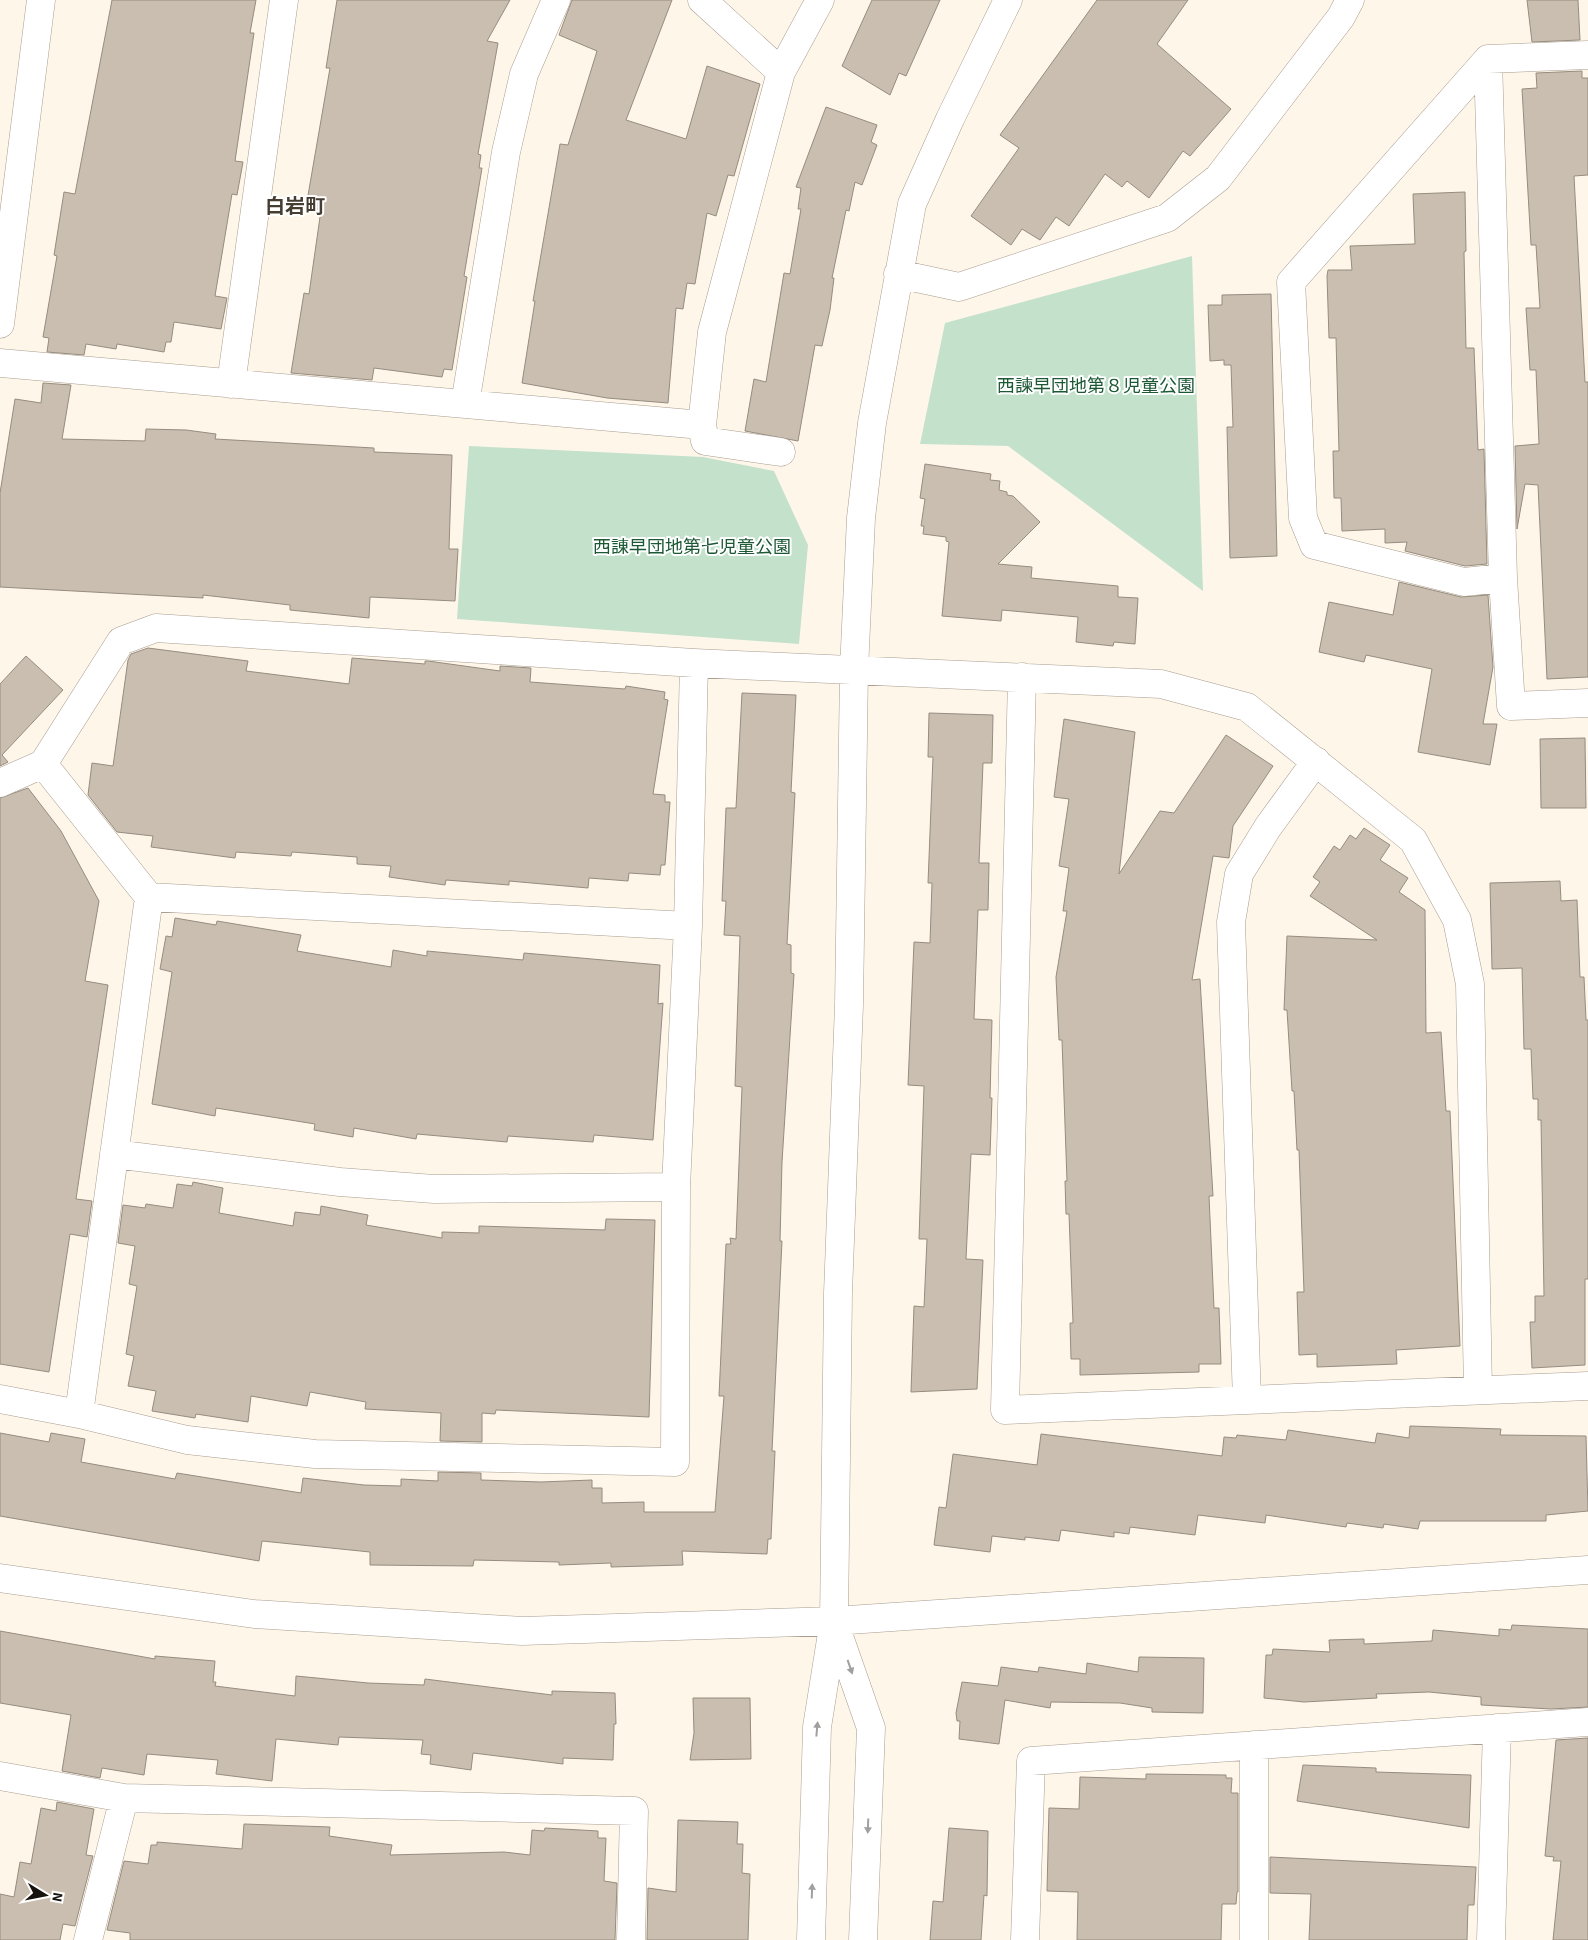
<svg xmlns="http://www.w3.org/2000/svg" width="1588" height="1940" font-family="'Source Sans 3','Noto Sans JP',sans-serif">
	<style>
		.green { fill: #c4e1cc }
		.building { fill: #c9beb0; stroke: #968c7f }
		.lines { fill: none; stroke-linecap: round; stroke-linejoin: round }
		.minor-casing { stroke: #a89d90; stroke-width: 29 }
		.minor { stroke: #fff; stroke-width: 28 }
		.oneway { fill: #a2a09e }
		.labels { text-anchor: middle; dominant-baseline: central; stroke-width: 4; stroke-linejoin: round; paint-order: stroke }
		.park-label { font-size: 18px; fill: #1c5834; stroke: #fff }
		.quarter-label { font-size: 20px; font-weight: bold; fill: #463d32; stroke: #fff }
	</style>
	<rect width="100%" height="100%" fill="#fff6ea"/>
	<path class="green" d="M1192 256 1203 591 1008 446 920 444 945 323Z
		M469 446 703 457 774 471 808 545 799 644 457 619Z"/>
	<path class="building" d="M112 0H256L250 33H254L235 161 243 162 237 195 232 194 215 296 227 298 221 329 174 322 171 342H166L164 352 117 344 116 349 86 344 84 355 47 352 49 338 43 337 57 256 54 255 64 192 75 194Z
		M337 0H510L487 41 498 43 478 154 481 155 479 168H482L464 276 467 277 452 370 444 369 442 377 374 368 372 380 291 373 304 293 309 294 321 210 306 207 330 68H326Z
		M572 0H672L626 120 686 139 707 66 760 84 734 176 728 175 716 216 707 213 695 284 687 283 683 309 676 308 668 403 607 398 522 383 535 301H533L560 144 568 145 597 51 559 35Z
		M872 0H940L906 76 899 73 890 95 842 66Z
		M1097 0H1188L1157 44 1231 109 1190 156 1183 151 1149 198 1127 181 1122 187 1105 174 1069 226 1056 217 1040 240 1022 229 1011 245 971 216 1019 148 1000 135Z
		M1527 0H1578L1580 40 1532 42Z
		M1582 71V78H1588V175L1574 176 1585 382H1588V677L1547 679 1538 485 1525 484 1517 529 1515 446 1539 444 1536 370H1530L1526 308H1540L1536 245H1531L1522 89 1537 88 1536 73Z
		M826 107 877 125 871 142 877 145 862 185 855 182 849 211 846 210 832 278H834L830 310 822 346 815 345 798 441 745 431 754 379 766 382 784 273 790 274 801 209H798L801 188 796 187Z
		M1465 192 1466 251 1464 252 1466 348H1474L1478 450 1484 449 1487 564 1465 566 1405 551 1407 542 1385 543V529L1342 531 1341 498H1334L1333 451H1339L1336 338H1329L1327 276 1328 270H1352L1350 246 1415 244 1413 194Z
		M1271 294 1277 556 1230 558 1227 427H1233L1231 365H1224V360L1210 361 1208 305H1222V295Z
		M43 383 71 385 62 439 145 441 146 429 186 430 216 434 215 439 374 448V452L452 455 449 549H458L455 601 370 597 369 618 290 610V605L203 595V598L0 587V493L15 399 41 403Z
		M925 464 991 474 990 480 1000 481 999 490 1007 492V495L1013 496 1040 522 998 564 1032 567 1031 578 1118 586V597L1138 598 1135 644 1114 642 1113 646 1076 642 1078 617 1002 610 1001 621 942 616 949 542 946 541V537L923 534 924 526H921L925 499 920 498Z
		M1399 582 1461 597 1488 595 1493 667 1483 724H1497L1490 765 1418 752 1432 669 1366 655 1364 662 1319 652 1329 602 1393 615Z
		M148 648 248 661 246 671 349 684 352 658 425 664V661H428L500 671V666L531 668 530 682 625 689 626 686 665 692 664 699 668 700 653 794 665 795V802H670L665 865H661L660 875 629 873 628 881 589 878 588 888 509 881V885L446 880 445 885 389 877 391 866 357 864V857L292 852 291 856 236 852 235 858 151 847 153 836 117 832 88 795 92 763 113 766 128 660 131 654Z
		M26 656 63 690 2 755 8 762 0 766V684Z
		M742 693 796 695 791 792 795 793 787 944 791 945V973L794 974 782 1162 780 1241H782L772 1451H775L771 1539H768L767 1554 682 1551 683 1565 611 1567V1563L559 1565V1562L474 1560 473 1566 370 1565V1552L262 1541 259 1561 0 1516V1433L49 1442 51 1433 85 1439 81 1462 175 1479 177 1473 301 1493 303 1478 364 1485 401 1486V1479L438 1481V1472L481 1473V1480L541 1482 592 1480V1488H602V1503L644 1502V1512H715L724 1396H719L726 1244H731L730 1238 736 1239 742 1087 735 1086 740 936 724 935 726 901H722L726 808H736Z
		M929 713 993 715 992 763H983L979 863H989L988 910H978L974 1019 992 1020 990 1098H992L990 1155 971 1154 966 1259 983 1260 977 1389 911 1392 914 1306 924 1307 927 1239H919L924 1086 908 1085 914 942 930 943 932 883H928L933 757H928Z
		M1064 719 1135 732 1119 874 1160 811 1174 813 1226 735 1273 766 1233 826 1229 858 1213 856 1192 980 1200 979 1213 1196H1209L1214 1308H1219L1221 1364H1199V1372L1080 1375V1359H1071L1070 1323H1073L1069 1214H1066L1065 1181H1067L1062 1040H1059L1056 977 1067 911H1063L1069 868 1059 866 1069 799 1054 797Z
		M1585 738 1586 808H1541L1540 739Z
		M28 788 61 831 99 901 85 981 108 985 76 1199 92 1201 87 1237 70 1234 49 1372 0 1364V798Z
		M1364 828 1390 845 1380 860 1408 878 1399 892 1425 910 1426 1033 1441 1032 1446 1111H1450L1460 1346 1396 1350 1397 1364 1317 1367V1354L1299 1355 1297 1292H1304L1299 1150H1297L1294 1091H1292L1287 1010H1284L1287 936 1377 940 1310 896 1320 882 1313 877 1334 846 1340 850 1350 835 1356 839Z
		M1560 881 1561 901 1577 900 1580 977H1584L1586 1020H1588V1279H1585V1365L1532 1368 1530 1322H1535V1296H1544L1541 1120H1538V1099H1533L1531 1049H1524L1522 968 1492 969 1490 883Z
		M175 918 216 925 217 921 301 935 297 951 391 967 393 950 427 956V951L523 960 524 953 660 965 658 1004 663 1003 653 1140 594 1135 593 1142 508 1136 507 1142 417 1134 416 1139 354 1128 353 1137 314 1130 315 1124 216 1108 215 1116 152 1104 172 972 160 969 166 936 172 937Z
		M193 1182 223 1188 219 1213 293 1226 295 1212 320 1215 321 1206 368 1215 366 1225 442 1238V1232L479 1233V1226L605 1230 606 1219 655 1220 649 1417 496 1410 495 1414 482 1413V1442L440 1441 441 1413 365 1409 366 1402 310 1392 307 1406 251 1396 248 1422 196 1414 195 1418 152 1411 156 1391 128 1386 134 1356 126 1354 137 1286 129 1284 135 1246 118 1243 123 1205 145 1208 146 1204 173 1208 177 1184 192 1186Z
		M1410 1426 1501 1429 1500 1435 1586 1436 1588 1511 1546 1515V1521H1420L1418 1529 1384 1524 1383 1528 1347 1523 1346 1527 1266 1515 1265 1523 1198 1515 1195 1535 1130 1527 1129 1534 1114 1532V1537L1061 1530 1059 1541 1025 1537V1540L992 1536 990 1552 934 1545 939 1507 946 1508 953 1454 1037 1465 1041 1434 1222 1456 1224 1437 1236 1438 1237 1435 1286 1440 1288 1430 1375 1443 1377 1433 1409 1438Z
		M1512 1625 1588 1629V1707L1551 1709 1481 1705V1697L1429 1692 1376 1694 1377 1698 1304 1702 1264 1698 1266 1655H1272L1273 1649 1330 1652 1329 1640 1364 1639V1644L1432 1641 1433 1630 1499 1636V1629L1511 1630Z
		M0 1631 155 1659V1656L215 1661 213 1682H216L215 1686 295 1696 296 1676 368 1683 424 1685 425 1679 552 1695V1691L615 1693 616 1724H614L613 1760 563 1758V1764L473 1753 471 1770 430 1764 431 1755 421 1754 423 1740 339 1737 338 1745 276 1739 272 1781 216 1774 218 1760 147 1754 144 1775 102 1768 100 1778 62 1771 71 1715 0 1703Z
		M1139 1657 1204 1658 1203 1713 1152 1712V1708L1120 1703 1051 1702 1050 1708 1005 1700 999 1744 959 1739 960 1721H957L956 1713 962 1682 998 1686 1001 1667 1038 1672 1039 1667 1086 1674 1087 1663 1138 1672Z
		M693 1698H750L751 1759 690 1760 694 1733Z
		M1588 1738V1940H1553L1561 1861H1553L1554 1857 1545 1856 1556 1740Z
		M1303 1765 1376 1768V1772L1471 1775 1469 1828 1297 1801Z
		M1146 1774 1226 1775V1778H1232L1231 1793H1238V1892H1237L1236 1904H1222L1221 1940H1077L1078 1892 1047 1891 1049 1808 1079 1809 1080 1777 1146 1779Z
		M57 1802 94 1809 86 1855 93 1856 75 1926 63 1924 60 1940H0V1894L14 1897 20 1862 31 1864 41 1808 56 1811Z
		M678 1820 738 1822 737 1844H743L742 1873 750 1874 748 1940H647L648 1888 676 1892Z
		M244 1824 330 1827 329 1836 392 1845 390 1855 504 1852 530 1855 532 1830 544 1831 545 1828 598 1831V1838H606L604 1881 617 1883 615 1940H130V1933L107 1930 124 1861 148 1864 151 1845H157V1842L242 1849Z
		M949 1828 988 1831 987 1896 984 1895 981 1940H930L933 1901 943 1902Z
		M1270 1857 1476 1867 1474 1905H1468L1467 1940H1309L1311 1894 1270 1893Z"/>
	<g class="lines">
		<g class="minor-casing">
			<path id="minor" d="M702 0 781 72 712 332 702 425 705 441 781 452
				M1588 55 1488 59 1291 282 1303 518 1314 545 1464 582 1503 578 1511 706 1588 703
				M1488 59 1503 578
				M781 72 820 0
				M898 274 959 287 1167 218 1218 178 1341 17 1350 0
				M0 324 41 0
				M0 363 702 425
				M231 384 284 0
				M465 404 506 152 524 74 556 0
				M1022 677 1005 1410 1588 1386
				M43 764 149 897 79 1414
				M0 783 43 764 121 641 156 628 694 663 1161 684 1247 707 1413 840 1457 920 1470 984 1478 1390
				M149 897 688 926
				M114 1154 340 1182 434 1189 676 1187
				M0 1399 79 1414 187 1440 315 1454 675 1462 676 1187 688 926 694 663
				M1247 1400 1231 922 1239 874 1268 827 1316 761
				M0 1578 254 1614 522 1631 834 1621 1588 1570
				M835 1625 871 1728 863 1940
				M0 1776 124 1798 634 1811 631 1940
				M88 1940 124 1798
				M811 1940 817 1727 834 1621 838 1293 849 1005 854 670 861 518 872 423 912 204 950 119 1008 0
				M1025 1940 1031 1761 1588 1722
				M1254 1940V1745
				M1491 1940 1497 1728"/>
		</g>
		<use href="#minor" class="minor"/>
	</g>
	<defs><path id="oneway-solid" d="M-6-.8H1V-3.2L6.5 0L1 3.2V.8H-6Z" transform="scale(1.25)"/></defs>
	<g class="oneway">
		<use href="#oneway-solid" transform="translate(850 1667) rotate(71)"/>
		<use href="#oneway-solid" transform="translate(817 1729) rotate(-85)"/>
		<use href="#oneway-solid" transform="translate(868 1826) rotate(92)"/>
		<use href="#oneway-solid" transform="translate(812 1891) rotate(-88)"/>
	</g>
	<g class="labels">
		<g class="park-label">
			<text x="1096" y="386">西諫早団地第８児童公園</text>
			<text x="692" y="547">西諌早団地第七児童公園</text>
		</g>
		<g class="quarter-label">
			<text x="295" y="207">白岩町</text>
		</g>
	</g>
	<g transform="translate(45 1895) rotate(100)" stroke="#ffffff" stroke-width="4" paint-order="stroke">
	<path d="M0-4L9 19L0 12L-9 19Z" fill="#16120d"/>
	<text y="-8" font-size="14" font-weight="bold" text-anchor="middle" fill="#16120d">N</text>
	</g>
</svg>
